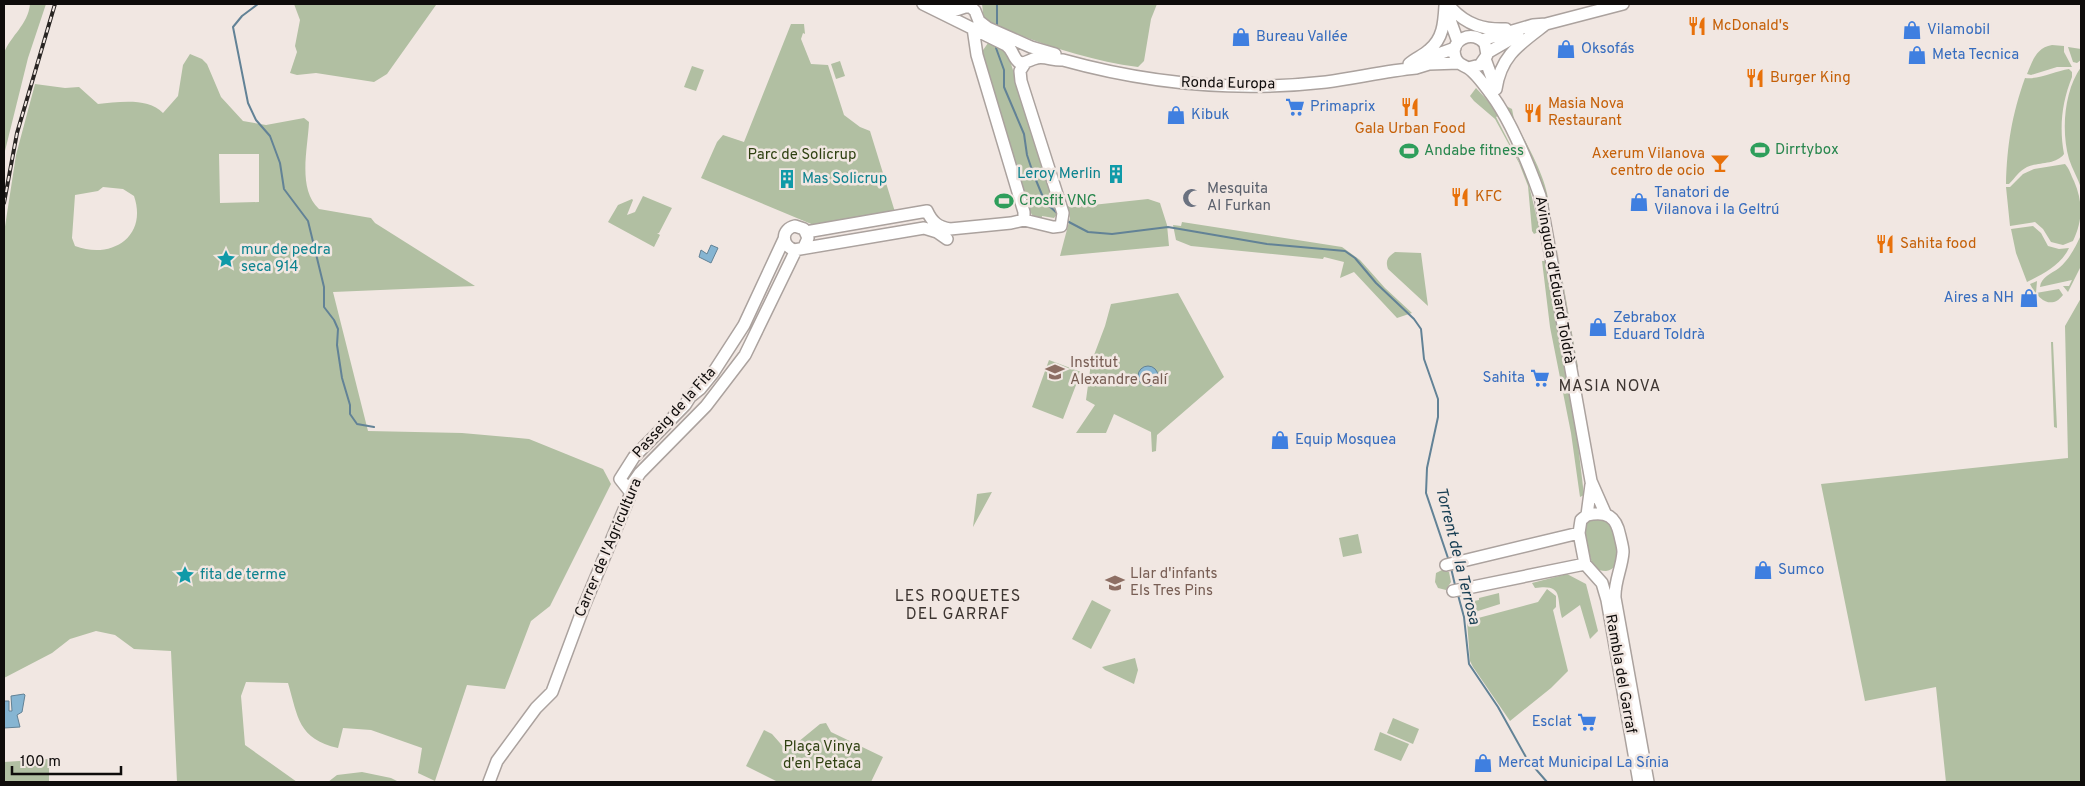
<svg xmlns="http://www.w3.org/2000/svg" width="2085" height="786" font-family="Overpass,sans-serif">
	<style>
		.green { fill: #b1bfa2; fill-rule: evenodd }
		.water { fill: #86b5d2; stroke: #628296 }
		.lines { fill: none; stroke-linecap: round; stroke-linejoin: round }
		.stream { stroke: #628296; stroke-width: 2 }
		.secondary-casing { stroke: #aba29e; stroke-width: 14 }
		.secondary { stroke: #fff; stroke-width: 11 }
		.rail-casing { stroke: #292523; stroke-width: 4 }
		.rail { stroke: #f1e7e2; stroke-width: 2; stroke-dasharray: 5.5; stroke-linecap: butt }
		.labels { text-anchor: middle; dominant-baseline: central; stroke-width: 5; stroke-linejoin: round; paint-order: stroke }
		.food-label { font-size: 15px; fill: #c56008; stroke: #f1e7e2; text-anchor: start }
		.shop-label { font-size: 15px; fill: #366cbe; stroke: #f1e7e2; text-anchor: start }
		.street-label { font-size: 15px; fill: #0f0c0b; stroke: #f1e7e2 }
		.leisure-label { font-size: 15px; fill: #27864d; stroke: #f1e7e2; text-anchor: start }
		.park-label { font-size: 15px; fill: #2f4111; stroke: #f1e7e2 }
		.culture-label { font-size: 15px; fill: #0d838f; stroke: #f1e7e2; text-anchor: start }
		.worship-label { font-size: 15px; fill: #5b616d; stroke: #f1e7e2; text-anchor: start }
		.education-label { font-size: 15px; fill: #785e54; stroke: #f1e7e2; text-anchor: start }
		.neighbourhood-label { font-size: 16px; letter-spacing: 1px; fill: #3d3531; stroke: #f1e7e2 }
		.water-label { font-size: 16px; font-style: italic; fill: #163d52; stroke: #f1e7e2 }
	</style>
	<rect width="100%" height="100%" fill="#f1e7e2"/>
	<path class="green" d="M30 4H46L28 58 4 155V53C11 35 28 25 30 4Z
		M294 4H433L436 5 387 74 374 82 316 73 297 75 290 73 297 52 295 46 300 20Z
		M982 4H1157L1151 19 1144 61 1138 67C1085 60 1033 41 984 21Z
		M791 24H804L805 34 803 33 801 39 811 64 828 65 844 115 860 127 870 131 895 212 816 226 701 178 717 142 723 135 744 142Z
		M988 43 1007 51 1058 213 1054 218 1042 216V219L1034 217 1030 212 981 53Z
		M2052 45 2064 46V52L2072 67H2057L2031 75 2027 74C2033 60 2036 48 2052 45Z
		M2068 47 2081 49V60L2077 63 2073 62Z
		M190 54 202 59 207 64 221 97 243 121 266 125 304 118 309 122C308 148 297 189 319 209L371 218 375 223 475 286 333 292 368 431 462 433 529 439 603 469 611 484 550 606 531 621 505 689 467 685 435 781 418 773 422 748 371 730 343 728 338 748C298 739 298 717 288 683L246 682 241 696 245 745 297 782H177L171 651 134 649 115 635 96 631 70 639 52 653 4 678V233L16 155 35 84 65 88 79 87 98 104C118 102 148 97 163 113L178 96 183 65ZM219 154H259V202L220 203ZM103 187 123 189 134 196C148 237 111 260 75 246L72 238 75 195 98 191Z
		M840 61 845 76 836 79 831 64Z
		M692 66 704 70 696 91 684 87Z
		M2081 67V188C2078 178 2072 169 2069 159 2061 131 2064 91 2081 67Z
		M2069 69 2072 72V77C2062 102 2059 127 2064 154 2056 165 2038 162 2027 167 2019 171 2015 178 2009 184H2006C2007 144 2012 115 2025 78 2037 80 2056 71 2069 69Z
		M1476 88 1489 102 1498 116 1496 117 1527 177 1540 231 1534 234 1532 231 1528 186 1519 163 1495 119 1474 101 1470 96Z
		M1504 105 1512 109 1514 119C1529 150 1553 186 1549 221Z
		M2065 164C2069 168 2071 175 2074 181 2083 202 2083 220 2073 241L2063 245 2051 242 2043 229 2035 222 2010 226 2006 187H2010L2023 174 2034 169Z
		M643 196 672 208 659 233H657L660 235 654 247 608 222 618 205 632 199 633 200 627 215 635 212Z
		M1148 199 1160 203 1167 225 1169 246 1060 256 1070 218 1066 206 1074 207Z
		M1182 222 1342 247 1360 260 1385 288 1412 313 1397 318 1354 272 1340 278 1344 262 1324 257 1323 259 1191 246 1176 240 1173 225 1181 226Z
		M2033 226 2041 233 2048 246 2059 249 2069 248C2061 265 2043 274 2027 282L2016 253 2011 229Z
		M2081 235V266L2068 292 2063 286H2069L2072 280 2040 287C2041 277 2051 274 2059 268 2069 260 2076 246 2081 235Z
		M1555 237 1578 367 1577 368Z
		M1395 252 1421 253 1428 306 1388 269C1385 260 1388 257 1395 252Z
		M1542 261H1545L1546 269 1576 428 1584 495 1580 497 1571 433 1550 327Z
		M2037 281 2036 293 2059 289 2063 295C2051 311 2037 298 2030 284Z
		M1178 293 1224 377 1157 435 1156 451 1152 452 1151 432 1114 414 1106 433H1076L1095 405 1086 400 1091 363 1105 326 1111 304Z
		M2081 298V782H1946L1936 687 1865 701 1821 484 2068 458 2065 326Z
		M2051 342H2053L2057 428 2054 427Z
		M1049 360 1081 372 1063 419 1032 407Z
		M992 492 973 527 977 494Z
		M1596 516 1611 523C1614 536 1627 568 1606 571 1601 571 1598 570 1595 567 1589 561 1583 531 1587 523 1589 519 1592 518 1596 516Z
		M1358 534 1362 553 1343 557 1339 538Z
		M1442 570 1449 572 1451 582 1446 590 1438 588 1435 582 1436 573Z
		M1567 574 1586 584 1598 631 1590 639 1580 605 1562 618C1556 597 1564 584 1535 588L1532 583Z
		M1547 589 1556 596V607L1553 610 1568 671 1551 688 1510 721 1473 667 1470 661 1467 621 1538 602Z
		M1499 593 1500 604 1478 611 1477 617 1471 618 1469 602 1479 600V598Z
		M1092 600 1111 610 1091 649 1072 639Z
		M1135 658 1138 670 1134 684 1105 670 1102 667Z
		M1393 718 1419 729 1413 744 1387 733Z
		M826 723 831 732 883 757 871 782H778L746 766 764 730 772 734 787 751 820 724Z
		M1380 732 1409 744 1401 761 1374 750Z
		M49 759V782H4V762Z
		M362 772 391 778 399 782H328L337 775Z"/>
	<path class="water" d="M711 245 718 248 711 263 699 257 701 250 707 254Z
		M1138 376a10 10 0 1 1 20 0a10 10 0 1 1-20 0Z
		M24 694 25 695 22 712 17 715 20 727 4 728V701H9V711H12L11 696Z"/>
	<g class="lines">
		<path class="stream" d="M258 4 242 16 233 27 248 103 256 120 270 136 280 163 284 189 308 221 324 287V307L334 320 338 329 337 345 342 378 350 405V414L357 424 374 427
			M997 25V4
			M996 48 1004 70V87L1024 134 1027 155 1033 173 1045 202 1059 215
			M1067 221 1088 232 1112 234 1168 227 1267 244 1345 251 1355 258 1376 283 1414 319 1421 329 1424 359 1438 399V417L1427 468 1426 493 1449 561
			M1451 568 1455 585
			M1458 595 1464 617 1469 664 1498 707 1527 759 1547 782"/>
		<g class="secondary-casing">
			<path id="secondary" d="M923 4 1006 45C1014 50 1012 58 1020 63 1028 63 1030 59 1037 58 1045 56 1054 61 1063 60 1149 84 1237 92 1326 82 1356 78 1386 71 1416 68L1429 64 1459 63
				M938 4 953 11 965 7H971L975 11 979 21 988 28 1031 47 1055 54
				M1451 8C1467 25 1484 30 1506 29
				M1446 9 1458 42
				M973 28 977 55 1024 212V220
				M1482 40 1533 25 1546 24 1623 4
				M1487 53 1518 35
				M1485 59 1496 89
				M1422 60 1455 48
				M1409 64C1415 58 1423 56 1429 50 1443 39 1444 23 1445 6
				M1468 68 1480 65 1487 55 1485 44C1474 28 1447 40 1456 59 1459 65 1463 65 1468 68 1476 73 1485 86 1491 94 1512 122 1528 163 1540 196L1591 481 1606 515
				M1496 89C1501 55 1520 44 1546 24
				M806 232 927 211C932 222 938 227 950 229L1011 223 1024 220 1053 227 1061 226 1063 213 1021 81 1020 71 1025 63
				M804 247 808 238 804 229 795 226C781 229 781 245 794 250L924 228 937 232 947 239
				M1591 485 1587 515 1581 520 1579 533 1585 564 1602 583 1607 600 1639 782
				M631 493 620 479 634 457 685 405 690 397 700 389 713 373 744 325 784 239
				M1587 515C1607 511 1616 516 1620 536 1621 541 1623 547 1623 552 1622 568 1614 582 1615 598L1648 782
				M1446 565 1579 533
				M1453 591 1585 564
				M489 782 497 761 536 708 552 692 584 606 631 493 633 483 640 473 706 406 745 355 796 250"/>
		</g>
		<use href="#secondary" class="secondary"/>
		<g class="rail-casing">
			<path id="rail" d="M4 203 17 133 55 4"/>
		</g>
		<use href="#rail" class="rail"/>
	</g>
	<defs>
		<g id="restaurant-bare" transform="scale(1.5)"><path d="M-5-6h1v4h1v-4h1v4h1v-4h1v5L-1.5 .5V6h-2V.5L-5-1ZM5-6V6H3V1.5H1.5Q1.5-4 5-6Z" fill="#e8710a" stroke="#f1e7e2" stroke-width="2.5" paint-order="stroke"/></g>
		<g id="shop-bare" transform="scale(1.5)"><path d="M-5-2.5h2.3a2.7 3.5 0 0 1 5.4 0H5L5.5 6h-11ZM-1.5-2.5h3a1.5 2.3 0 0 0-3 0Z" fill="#3f7fe0" stroke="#f1e7e2" stroke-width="2.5" paint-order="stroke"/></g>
		<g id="supermarket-bare" transform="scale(1.5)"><path d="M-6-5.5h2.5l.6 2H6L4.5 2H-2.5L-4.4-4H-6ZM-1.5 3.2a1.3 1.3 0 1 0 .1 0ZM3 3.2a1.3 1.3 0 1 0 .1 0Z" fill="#3f7fe0" stroke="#f1e7e2" stroke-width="2.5" paint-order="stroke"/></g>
		<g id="stadium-bare" transform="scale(1.5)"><path d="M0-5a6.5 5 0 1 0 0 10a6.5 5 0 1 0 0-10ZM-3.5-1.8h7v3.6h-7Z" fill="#2e9e5b" stroke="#f1e7e2" stroke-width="2.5" paint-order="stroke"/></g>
		<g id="bar-bare" transform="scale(1.5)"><path d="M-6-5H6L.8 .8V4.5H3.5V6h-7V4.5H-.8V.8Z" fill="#e8710a" stroke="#f1e7e2" stroke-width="2.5" paint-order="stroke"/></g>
		<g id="building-bare" transform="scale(1.5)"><path d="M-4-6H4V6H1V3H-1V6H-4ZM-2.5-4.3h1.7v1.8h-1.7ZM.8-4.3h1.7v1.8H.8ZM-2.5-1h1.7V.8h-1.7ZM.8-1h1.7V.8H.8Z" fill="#0f9aa8" stroke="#f1e7e2" stroke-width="2.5" paint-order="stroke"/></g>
		<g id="mosque-bare" transform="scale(1.5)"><path d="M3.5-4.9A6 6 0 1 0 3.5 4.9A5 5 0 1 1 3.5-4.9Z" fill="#6b7280" stroke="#f1e7e2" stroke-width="2.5" paint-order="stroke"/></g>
		<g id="sight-bare" transform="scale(1.5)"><path d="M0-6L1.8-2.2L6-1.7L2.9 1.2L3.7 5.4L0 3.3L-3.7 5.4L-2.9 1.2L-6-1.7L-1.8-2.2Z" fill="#0f9aa8" stroke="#f1e7e2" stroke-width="2.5" paint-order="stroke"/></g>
		<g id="school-bare" transform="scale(1.5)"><path d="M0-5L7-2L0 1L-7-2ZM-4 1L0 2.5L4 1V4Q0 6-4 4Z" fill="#8d6e63" stroke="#f1e7e2" stroke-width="2.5" paint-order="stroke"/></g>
	</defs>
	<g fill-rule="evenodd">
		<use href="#restaurant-bare" x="1697" y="26"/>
		<use href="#shop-bare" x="1912" y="30"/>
		<use href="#shop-bare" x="1241" y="37"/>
		<use href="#shop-bare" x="1566" y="49"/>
		<use href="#shop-bare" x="1917" y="55"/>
		<use href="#restaurant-bare" x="1755" y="78"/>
		<use href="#supermarket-bare" x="1295" y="107"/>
		<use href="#restaurant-bare" x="1410" y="107"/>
		<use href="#restaurant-bare" x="1533" y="113"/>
		<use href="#shop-bare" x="1176" y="115"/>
		<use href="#stadium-bare" x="1760" y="150"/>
		<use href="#stadium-bare" x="1409" y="151"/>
		<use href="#bar-bare" x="1720" y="163"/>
		<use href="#building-bare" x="1116" y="174"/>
		<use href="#building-bare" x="787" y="179"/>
		<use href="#restaurant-bare" x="1460" y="197"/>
		<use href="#mosque-bare" x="1192" y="198"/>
		<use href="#stadium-bare" x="1004" y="201"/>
		<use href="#shop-bare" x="1639" y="202"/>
		<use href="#restaurant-bare" x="1885" y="244"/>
		<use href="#sight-bare" x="226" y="259"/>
		<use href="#shop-bare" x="2029" y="298"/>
		<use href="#shop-bare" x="1598" y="327"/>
		<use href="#school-bare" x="1055" y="372"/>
		<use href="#supermarket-bare" x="1540" y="378"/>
		<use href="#shop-bare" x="1280" y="440"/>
		<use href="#shop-bare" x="1763" y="570"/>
		<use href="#sight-bare" x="185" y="575"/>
		<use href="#school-bare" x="1115" y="583"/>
		<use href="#supermarket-bare" x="1587" y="722"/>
		<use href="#shop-bare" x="1483" y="763"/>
	</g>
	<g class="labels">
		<g class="food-label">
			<text x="1712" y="26">McDonald's</text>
			<text x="1770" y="78">Burger King</text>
			<text x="1548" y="104">Masia Nova<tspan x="1548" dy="17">Restaurant</tspan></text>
			<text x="1410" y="129" text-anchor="middle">Gala Urban Food</text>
			<text x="1705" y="154" text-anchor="end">Axerum Vilanova<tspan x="1705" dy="17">centro de ocio</tspan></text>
			<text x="1475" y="197">KFC</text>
			<text x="1900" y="244">Sahita food</text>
		</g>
		<g class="shop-label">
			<text x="1927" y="30">Vilamobil</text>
			<text x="1256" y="37">Bureau Vallée</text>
			<text x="1581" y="49">Oksofás</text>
			<text x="1932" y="55">Meta Tecnica</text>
			<text x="1310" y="107">Primaprix</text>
			<text x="1191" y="115">Kibuk</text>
			<text x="1654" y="193">Tanatori de<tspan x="1654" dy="17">Vilanova i la Geltrú</tspan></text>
			<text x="2014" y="298" text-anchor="end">Aires a NH</text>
			<text x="1613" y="318">Zebrabox<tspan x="1613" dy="17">Eduard Toldrà</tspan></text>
			<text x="1525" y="378" text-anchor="end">Sahita</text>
			<text x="1295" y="440">Equip Mosquea</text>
			<text x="1778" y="570">Sumco</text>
			<text x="1572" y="722" text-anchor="end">Esclat</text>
			<text x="1498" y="763">Mercat Municipal La Sínia</text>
		</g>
		<g class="street-label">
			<text transform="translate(1228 84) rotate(1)">Ronda Europa</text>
			<text transform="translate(1554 280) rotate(80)">Avinguda d'Eduard Toldrà</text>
			<text transform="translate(675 413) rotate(-48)">Passeig de la Fita</text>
			<text transform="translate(609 548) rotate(-67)">Carrer de l'Agricultura</text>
			<text transform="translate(1620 674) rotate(80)">Rambla del Garraf</text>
		</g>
		<g class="leisure-label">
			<text x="1775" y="150">Dirrtybox</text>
			<text x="1424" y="151">Andabe fitness</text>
			<text x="1019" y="201">Crosfit VNG</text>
		</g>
		<g class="park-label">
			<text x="802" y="155">Parc de Solicrup</text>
			<text x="822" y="747">Plaça Vinya<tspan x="822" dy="17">d'en Petaca</tspan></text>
		</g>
		<g class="culture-label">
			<text x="1101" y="174" text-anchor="end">Leroy Merlin</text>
			<text x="802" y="179">Mas Solicrup</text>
			<text x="241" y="250">mur de pedra<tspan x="241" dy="17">seca 914</tspan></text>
			<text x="200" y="575">fita de terme</text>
		</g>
		<g class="worship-label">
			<text x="1207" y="189">Mesquita<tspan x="1207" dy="17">Al Furkan</tspan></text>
		</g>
		<g class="education-label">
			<text x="1070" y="363">Institut<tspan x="1070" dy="17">Alexandre Galí</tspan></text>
			<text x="1130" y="574">Llar d'infants<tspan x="1130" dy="17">Els Tres Pins</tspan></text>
		</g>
		<g class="neighbourhood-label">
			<text x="1610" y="387">MASIA NOVA</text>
			<text x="958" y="597">LES ROQUETES<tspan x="958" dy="18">DEL GARRAF</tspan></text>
		</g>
		<g class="water-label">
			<text transform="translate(1457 556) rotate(76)">Torrent de la Terrosa</text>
		</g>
	</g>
	<rect width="2085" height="786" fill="none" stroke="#0f0c0b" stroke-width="10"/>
	<path d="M12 766v8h109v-8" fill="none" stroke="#0f0c0b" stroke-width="2.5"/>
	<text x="20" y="766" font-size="15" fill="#0f0c0b" stroke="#f1e7e2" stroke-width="4" paint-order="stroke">100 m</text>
</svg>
